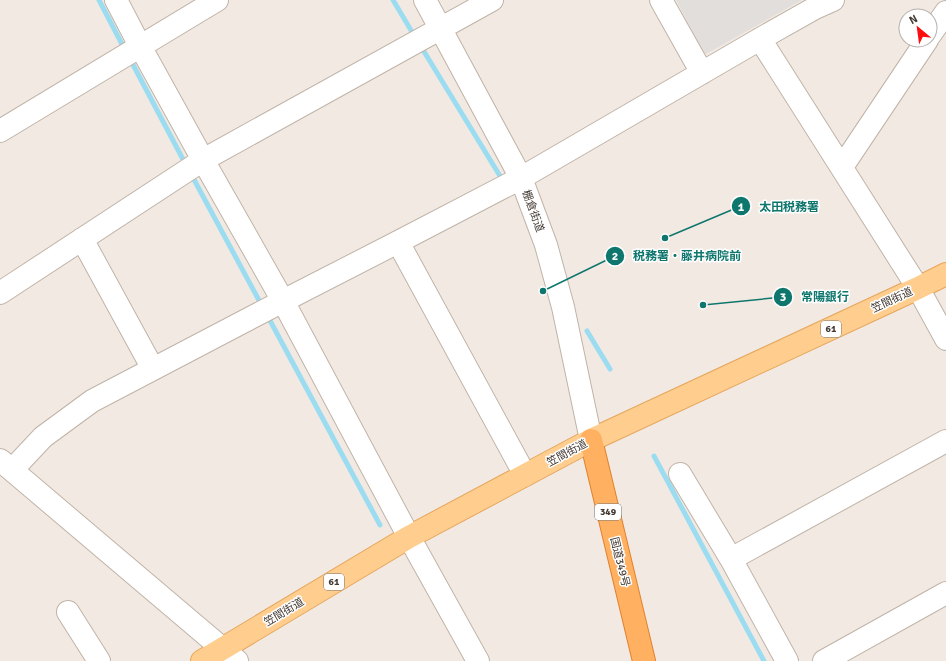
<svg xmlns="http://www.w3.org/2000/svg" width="946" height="661" font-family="Signika,'Noto Sans JP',sans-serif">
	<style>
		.parking { fill: #e2dedb }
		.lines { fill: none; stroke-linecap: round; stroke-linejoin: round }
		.stream { stroke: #9cdcf1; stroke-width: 5 }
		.minor-casing { stroke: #c0b3a8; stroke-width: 24 }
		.major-casing { stroke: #e5a65d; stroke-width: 24 }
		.highway-casing { stroke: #df822f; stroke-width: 24 }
		.minor { stroke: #fff; stroke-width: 22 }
		.major { stroke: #ffcd8e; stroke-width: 22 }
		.highway { stroke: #ffb060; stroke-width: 22 }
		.labels { text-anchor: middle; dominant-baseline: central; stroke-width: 3; stroke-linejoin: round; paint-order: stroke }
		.shield { fill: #fff; stroke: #7b7570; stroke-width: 1 }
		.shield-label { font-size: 10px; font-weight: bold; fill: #433a33 }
		.street-label { font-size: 11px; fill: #433a33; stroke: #fff }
		.leader { fill: none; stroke: #0f766e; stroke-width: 1.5 }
		.callout-dot { fill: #0f766e; stroke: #fff; stroke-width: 1.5 }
		.mark-label { font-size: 12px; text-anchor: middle; font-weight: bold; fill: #fff }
		.callout-label { font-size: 12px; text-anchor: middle; font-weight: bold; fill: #0f766e; stroke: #fff; stroke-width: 3; stroke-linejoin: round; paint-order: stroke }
	</style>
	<rect width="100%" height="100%" fill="#f2eae2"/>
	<path class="parking" d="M676 0H802L706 54 703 52Z"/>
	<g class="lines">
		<path class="stream" d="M99 0 125 50
			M393 0 415 37
			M420 45 500 176
			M130 59 186 165
			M191 174 262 306
			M267 315 380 525
			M587 331 610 369
			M654 456 764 661"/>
		<g class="minor-casing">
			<path id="minor" d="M116 0 140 46 203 160 283 301 409 537 478 661
				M425 0 521 178 546 245 563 307 591 440
				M661 0 702 73
				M930 35 946 12
				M760 39 918 288 946 339
				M0 131 217 0
				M842 167 927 40
				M82 239 153 369
				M398 242 525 475
				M0 293 203 160 492 0
				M0 460 237 661
				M12 470 43 437 92 401 283 301 398 242 521 178 760 39 815 8 833 0
				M680 474 731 559 787 661
				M731 559 946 441
				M68 612 99 661
				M824 661 946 593"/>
		</g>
		<g class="major-casing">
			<path id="major" d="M202 661 409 537 591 440 918 288 946 274"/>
		</g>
		<g class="highway-casing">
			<path id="highway" d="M591 440 644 661"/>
		</g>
		<use href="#minor" class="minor"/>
		<use href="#major" class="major"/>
		<use href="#highway" class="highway"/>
	</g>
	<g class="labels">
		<g class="shield">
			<rect x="821" y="321" width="20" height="16" rx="3"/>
			<rect x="595" y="504" width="26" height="16" rx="3"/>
			<rect x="324" y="574" width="20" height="16" rx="3"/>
		</g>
		<g class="shield-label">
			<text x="831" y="329">61</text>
			<text x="608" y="512">349</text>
			<text x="334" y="582">61</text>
		</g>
		<g class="street-label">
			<text transform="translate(533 211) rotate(70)">棚倉街道</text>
			<text transform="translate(892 300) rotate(-25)">笠間街道</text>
			<text transform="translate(567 453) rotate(-28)">笠間街道</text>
			<text transform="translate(620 562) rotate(76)">国道349号</text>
			<text transform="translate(284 612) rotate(-31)">笠間街道</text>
		</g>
	</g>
	<path class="leader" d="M665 238L741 206M543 291L615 256M703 305L783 297"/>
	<g class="callout-dot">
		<circle cx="665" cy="238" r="4"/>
		<circle cx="543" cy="291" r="4"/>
		<circle cx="703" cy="305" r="4"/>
		<circle cx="741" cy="206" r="10"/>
		<circle cx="615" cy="256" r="10"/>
		<circle cx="783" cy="297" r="10"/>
	</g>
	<g class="mark-label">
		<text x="741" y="211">1</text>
		<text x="615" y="260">2</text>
		<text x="783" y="301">3</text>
	</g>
	<g class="callout-label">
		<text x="789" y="211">太田税務署</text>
		<text x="687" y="260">税務署・藤井病院前</text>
		<text x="825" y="301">常陽銀行</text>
	</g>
	<g transform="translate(918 28) rotate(331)"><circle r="19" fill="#ffffff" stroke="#b4b0ad"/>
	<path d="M0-3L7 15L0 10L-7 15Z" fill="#fd0d10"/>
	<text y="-6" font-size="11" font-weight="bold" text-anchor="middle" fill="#433a33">N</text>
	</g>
</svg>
